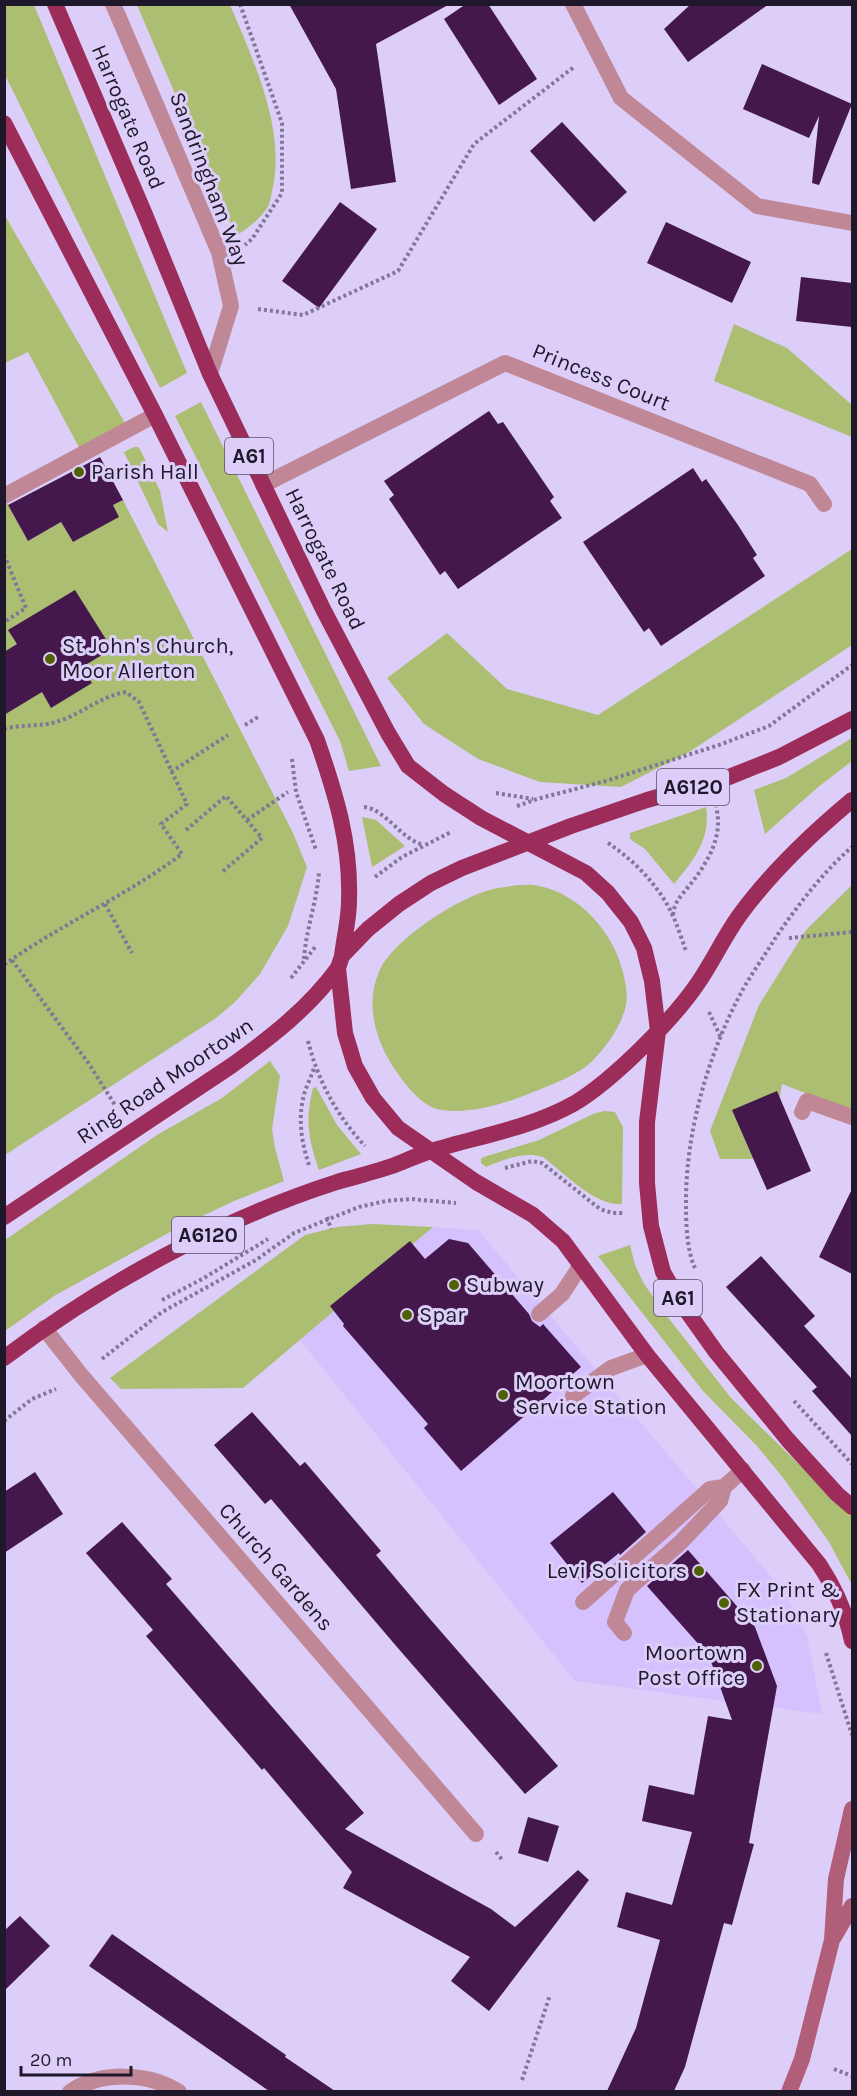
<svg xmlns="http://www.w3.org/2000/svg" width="857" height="2096" font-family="Karla,sans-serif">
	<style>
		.built { fill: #d5c1fd }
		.green { fill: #abbe72 }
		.building { fill: #44184d }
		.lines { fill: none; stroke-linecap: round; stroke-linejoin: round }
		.path { stroke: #827796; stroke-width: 4; stroke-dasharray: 3 3; stroke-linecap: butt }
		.service { stroke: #c08797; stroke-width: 16 }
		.minor { stroke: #c08797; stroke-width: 16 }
		.secondary { stroke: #b15e79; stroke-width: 16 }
		.trunk { stroke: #9c2c5a; stroke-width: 16 }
		.poi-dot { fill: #506004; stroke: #dccef8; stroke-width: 2 }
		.labels { text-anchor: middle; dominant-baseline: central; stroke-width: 6; stroke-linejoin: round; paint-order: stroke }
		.shield { fill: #dccef8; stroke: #584f68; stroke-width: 1.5 }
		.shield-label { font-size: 21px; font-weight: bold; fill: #1f182b }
		.street-label { font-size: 22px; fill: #1f182b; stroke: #dccef8 }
		.poi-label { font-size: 22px; fill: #1f182b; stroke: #dccef8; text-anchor: start }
	</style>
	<rect width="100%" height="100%" fill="#dccef8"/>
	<path class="built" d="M433 1227 478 1230 784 1592 807 1635 822 1714 575 1681 300 1340Z"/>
	<path class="green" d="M5 4 34 5 187 373 160 388 5 75Z
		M137 5H230C253 59 287 131 272 191 271 197 270 204 267 208 259 220 248 228 236 236Z
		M4 214 129 430 81 451 28 352 5 363Z
		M734 324 787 348 852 405V437L714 381Z
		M201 402 381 766 349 771 340 741 175 416Z
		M134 447H138L141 451 160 491 168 532 158 524 124 452Z
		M4 498 28 541 61 522 73 542 118 517 113 505 123 500 293 833 307 867 288 926 260 974 235 1002 216 1018 5 1155Z
		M852 549V645L689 752 621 787 540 782 478 759 424 724 387 678 447 633 507 689 598 715Z
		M852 738V761L817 788 765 834 754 790 786 778Z
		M706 807C711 839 694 860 674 884L645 849 630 839V833Z
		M362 817 376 820 405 846 372 867Z
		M517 885C524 885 532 884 539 886 579 894 612 931 622 969 625 979 628 994 626 1005 622 1024 608 1045 594 1059 580 1075 550 1085 531 1093 504 1104 471 1114 442 1110 424 1108 408 1088 398 1074 377 1045 364 1006 379 972 392 940 458 898 490 890 499 887 508 887 517 885Z
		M852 885V1111L782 1084 774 1132 753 1159H720L710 1131 759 1005 806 930Z
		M270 1061 280 1076 272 1129 275 1148 284 1181 234 1201 179 1227 54 1296 5 1331V1240L157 1135 222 1098Z
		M316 1087 337 1125 361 1154 319 1170C308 1139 305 1119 313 1088Z
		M604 1111 615 1112 623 1127 622 1204C596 1207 563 1172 543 1157 524 1151 505 1159 486 1167L481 1163V1159L484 1157 539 1140 593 1114Z
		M372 1224 433 1227 243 1388 121 1389 110 1378 305 1235 337 1227Z
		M630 1245 635 1265 643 1282 659 1306 731 1398 852 1516V1585L829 1542 784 1479 757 1446 703 1391 598 1256Z"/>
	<path class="building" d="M289 4H450L376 44 396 182 351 189 336 89Z
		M466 4H488L537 79 499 105 444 19Z
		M691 4H769L688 62 664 29Z
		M762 64 852 104 819 185 812 183 819 116 809 138 743 109Z
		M562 122 627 192 594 222 530 151Z
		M340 202 377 229 319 308 282 281Z
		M666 222 751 262 732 303 647 263Z
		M801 277 852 283V327L796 321Z
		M489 411 498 424 503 422 554 497 550 501 562 518 458 589 445 571 440 575 389 499 394 495 384 481Z
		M100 457 123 500 113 505 119 517 73 542 61 522 28 541 8 505Z
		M693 468 702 482 706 479 738 525 757 555 753 558 765 576 661 646 649 628 644 632 583 542Z
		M75 590 112 649 82 667 92 683 51 708 42 692 4 715V652L17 644 8 630Z
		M777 1091 811 1171 767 1190 732 1110Z
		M852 1189V1274L819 1257Z
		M449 1239 468 1243 529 1314 532 1321 540 1327 543 1324 581 1367 461 1471 424 1428 428 1424 343 1326 344 1324 330 1306 410 1241 425 1259Z
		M761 1256 815 1316 804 1326 852 1379V1436L812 1391 817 1387 726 1287Z
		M252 1412 300 1466 305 1462 381 1551 376 1555 430 1619 558 1766 525 1794 397 1647 271 1499 265 1504 214 1445Z
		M35 1472 63 1514 4 1553V1492Z
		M613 1492 646 1532 620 1555 619 1553 582 1583 550 1543Z
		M122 1522 172 1579 166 1584 364 1813 345 1829 491 1909 515 1927 578 1870 589 1880 489 2011 451 1981 470 1957 343 1888 352 1872 264 1768 262 1770 146 1636 153 1630 86 1553Z
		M688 1550 755 1627 777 1686 749 1843 754 1844 732 1925 724 1923 685 2067 674 2091H607L636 2028 660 1940 617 1927 626 1892 672 1905 692 1832 642 1821 649 1785 694 1795 708 1716 732 1720 709 1656 647 1586Z
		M528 1817 559 1826 548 1862 518 1853Z
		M20 1916 50 1946 4 1991V1931Z
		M112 1934 286 2055 285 2057 335 2091H269L89 1966Z"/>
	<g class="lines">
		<path class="path" d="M240 4 282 123V193L252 239 245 245
			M258 309 303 315 398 271 474 144 574 67
			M4 555 26 608 4 622
			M245 725 258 717
			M4 729C21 724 40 727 56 722 81 715 100 696 126 692L139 702 187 804 161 824 182 854C126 896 61 924 4 965
			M292 759 296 792 316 850
			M171 772 228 735
			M496 793 533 799
			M517 806 537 799 606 781 719 745 769 726 852 665
			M364 807C386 809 401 840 424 845
			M247 820 288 792
			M186 830 226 796 262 838 222 872
			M608 843C634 860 660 887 673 916 678 927 682 940 686 951
			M375 877 402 857 451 832
			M105 904 132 953
			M673 915C674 902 681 896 689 886 707 864 724 836 716 807
			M789 938 852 932
			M304 959C306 929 317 901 319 872
			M12 960 89 1064 115 1105
			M291 978 316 946
			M709 1012 721 1038
			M308 1041C318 1081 337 1116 365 1146
			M309 1165C302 1144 298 1121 303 1099 305 1088 311 1078 314 1068
			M505 1168 532 1161 542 1163 600 1209 612 1213H624
			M327 1217 331 1229
			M695 1268C687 1251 686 1225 686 1206 685 1134 708 1054 742 991 752 973 765 955 776 937 798 905 823 872 852 847
			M162 1300 204 1278 268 1239
			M102 1359 162 1312 256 1260 294 1233 359 1207 386 1201 411 1199 456 1203
			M794 1401 852 1464
			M4 1421 32 1399 56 1389
			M826 1653 852 1735
			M496 1852 503 1861
			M834 2069 852 2076
			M522 2080 550 1995"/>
		<path class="service" d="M263 485 505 363 810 484 824 504
			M4 496 155 415
			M539 1314 562 1294 581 1265
			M573 1396 611 1368 647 1355
			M583 1602 710 1489 724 1487 743 1470
			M624 1633 615 1622 627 1590 681 1542 720 1501 724 1487"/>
		<path class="minor" d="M113 4 219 252 231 306 210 374
			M573 4 621 98 757 206 852 223
			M802 1112 807 1101 852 1117
			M44 1328 81 1375 476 1834
			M70 2092C100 2071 149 2072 179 2092"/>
		<path class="secondary" d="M834 1937 852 1906
			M789 2092 802 2059 832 1940 836 1879 852 1809"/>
		<path class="trunk" d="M55 4 146 217 210 374 323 609 388 733 408 766 444 794 481 818 586 873 608 893 631 922 644 948 652 981 658 1031 647 1122V1183L651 1226 663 1272 679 1300 716 1352 788 1440 837 1494 852 1507
			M4 123 155 415 317 740C336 795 351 843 349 901 349 919 344 938 342 956
			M852 719 779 757 729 777 647 800 571 826 462 868 431 883 399 904 368 929 342 956 338 968 345 1033 355 1066 373 1098 398 1128 476 1182 533 1215 563 1241 647 1355 819 1564C835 1588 846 1612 852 1641
			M4 1217 231 1066C271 1037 309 1008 338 968
			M4 1358C101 1285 221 1219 337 1182 355 1177 374 1172 392 1166 405 1161 418 1155 431 1151 479 1136 531 1128 575 1103 613 1080 673 1020 698 983 713 961 724 937 739 916 771 872 810 835 852 800"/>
	</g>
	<g class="poi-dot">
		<circle cx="79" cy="472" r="6"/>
		<circle cx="50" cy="659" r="6"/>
		<circle cx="454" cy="1285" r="6"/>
		<circle cx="407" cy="1315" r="6"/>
		<circle cx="503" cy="1395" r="6"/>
		<circle cx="699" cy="1571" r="6"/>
		<circle cx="724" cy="1603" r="6"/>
		<circle cx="757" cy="1666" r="6"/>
	</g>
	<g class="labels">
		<g class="shield">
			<rect x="225" y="438" width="48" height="36" rx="4.5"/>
			<rect x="657" y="769" width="72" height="36" rx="4.5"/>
			<rect x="172" y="1217" width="72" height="36" rx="4.5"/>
			<rect x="654" y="1280" width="48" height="36" rx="4.5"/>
		</g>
		<g class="shield-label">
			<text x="249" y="456">A61</text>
			<text x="693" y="787">A6120</text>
			<text x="208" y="1235">A6120</text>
			<text x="678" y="1298">A61</text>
		</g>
		<g class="street-label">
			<text transform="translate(128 117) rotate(67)">Harrogate Road</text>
			<text transform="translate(209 179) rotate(69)">Sandringham Way</text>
			<text transform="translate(601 377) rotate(22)">Princess Court</text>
			<text transform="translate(325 559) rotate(64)">Harrogate Road</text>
			<text transform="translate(165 1081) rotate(-34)">Ring Road Moortown</text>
			<text transform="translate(276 1567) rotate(49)">Church Gardens</text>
		</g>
		<g class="poi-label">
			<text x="91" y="472">Parish Hall</text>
			<text x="62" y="646">St John's Church,<tspan x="62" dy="25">Moor Allerton</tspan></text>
			<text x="466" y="1285">Subway</text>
			<text x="419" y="1315">Spar</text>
			<text x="515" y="1382">Moortown<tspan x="515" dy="25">Service Station</tspan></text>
			<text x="687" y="1571" text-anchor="end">Levi Solicitors</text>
			<text x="736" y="1590">FX Print &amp;<tspan x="736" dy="25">Stationary</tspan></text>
			<text x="745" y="1653" text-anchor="end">Moortown<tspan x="745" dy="25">Post Office</tspan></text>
		</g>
	</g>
	<rect width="857" height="2096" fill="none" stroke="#1f182b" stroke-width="12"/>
	<path d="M21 2066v9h110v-9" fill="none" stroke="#1f182b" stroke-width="3"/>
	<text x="30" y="2066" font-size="18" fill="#1f182b" stroke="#dccef8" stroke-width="4.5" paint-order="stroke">20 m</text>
</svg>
